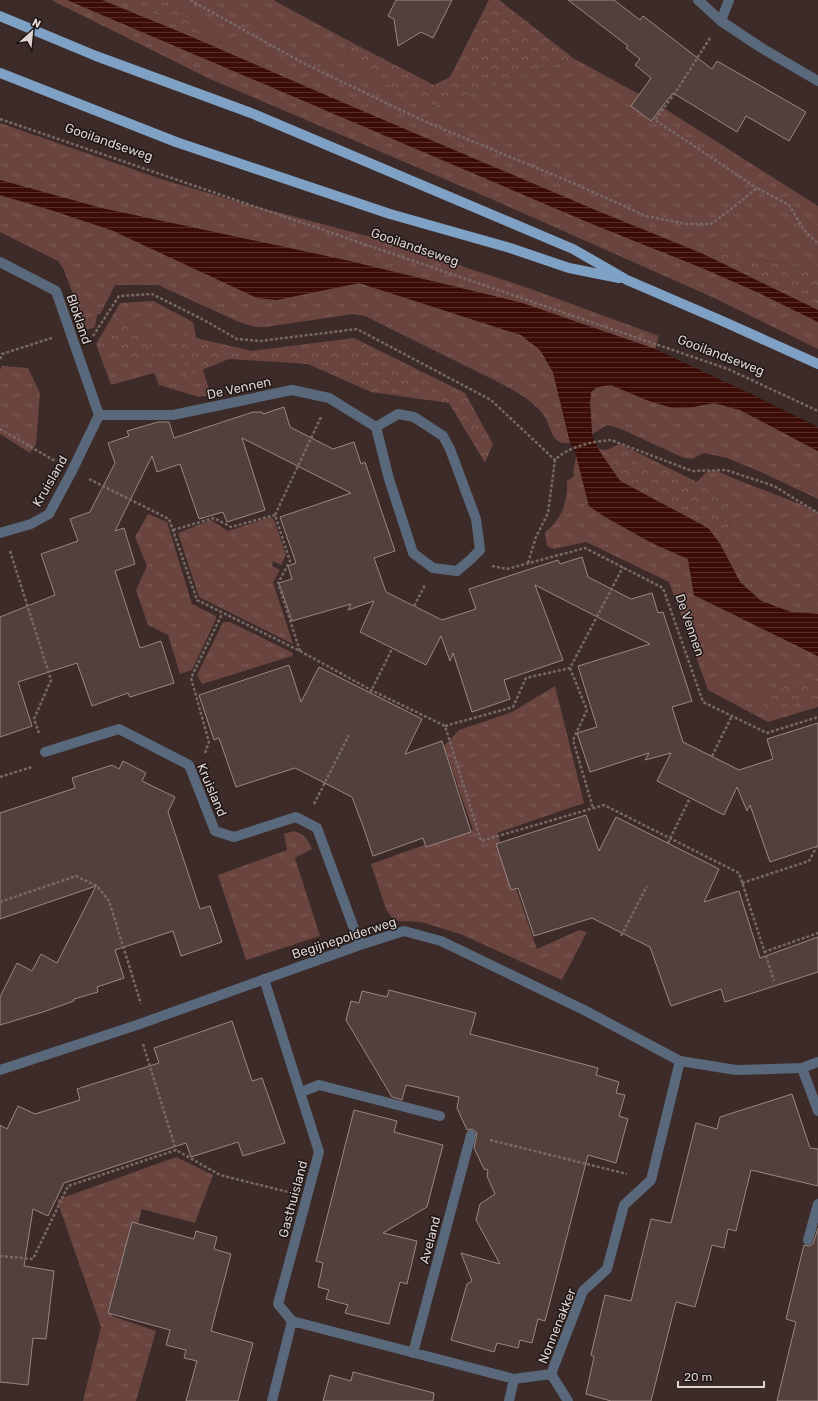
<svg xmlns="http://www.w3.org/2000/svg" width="818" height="1401" font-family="Rubik,sans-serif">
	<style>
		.grass { fill: url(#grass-tufts) }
		.forest { fill: url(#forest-crowns) }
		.water { fill: url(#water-rules) }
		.building { fill: #52403d; stroke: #9b8683 }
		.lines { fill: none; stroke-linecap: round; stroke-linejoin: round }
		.path { stroke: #776866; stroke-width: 2.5; stroke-dasharray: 3 2; stroke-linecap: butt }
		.minor { stroke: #59697b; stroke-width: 10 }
		.major { stroke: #7fa1c5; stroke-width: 10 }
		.labels { text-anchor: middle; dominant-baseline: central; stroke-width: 3; stroke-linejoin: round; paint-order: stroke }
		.street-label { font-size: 13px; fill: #ded3d1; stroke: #1d1614 }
	</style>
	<defs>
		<pattern id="grass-tufts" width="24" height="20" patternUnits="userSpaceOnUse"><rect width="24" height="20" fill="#6a443e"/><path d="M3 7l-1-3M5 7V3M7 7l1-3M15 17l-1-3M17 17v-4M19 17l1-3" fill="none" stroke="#7f5e59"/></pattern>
		<pattern id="forest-crowns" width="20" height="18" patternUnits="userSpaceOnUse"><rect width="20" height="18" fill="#6a443e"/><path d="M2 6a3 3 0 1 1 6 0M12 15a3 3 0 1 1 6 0" fill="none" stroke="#7f5e59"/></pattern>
		<pattern id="water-rules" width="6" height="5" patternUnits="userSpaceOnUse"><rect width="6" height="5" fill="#3c0c07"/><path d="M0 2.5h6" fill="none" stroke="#582e2a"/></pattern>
	</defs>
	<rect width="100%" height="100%" fill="#3c2b28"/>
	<path class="grass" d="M51 0H121L159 16 228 49 203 25 169 0H273L347 40 348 55 432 107 573 58 659 105 818 206V270L742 256 702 254 818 310V349L712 297 489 198 208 78Z
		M0 123 161 179 239 202 379 239 531 289 659 336 655 349 522 303 345 260 101 208 0 180Z
		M0 195 51 210 111 230 340 286 359 283 521 335 540 350 553 372 570 443C566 443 562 444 558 441 550 435 549 422 543 414 532 400 515 391 500 383L365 316 353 314 266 327H256L239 322 158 285H115L101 313 97 315 95 327 87 330 63 268 58 261 0 232Z
		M153 301 193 322 203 370 211 395 199 397 159 385 154 373 111 385 96 344 120 303Z
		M2 366 28 368 40 393 36 444 30 453 0 434V370Z
		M611 385 649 401 673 408 693 407 714 403 740 410 818 451V499L763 473 727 458 704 453 692 459 684 458 621 429 607 425 592 434 590 403 591 392 597 387Z
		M576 455 589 506 607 518 652 543 688 559 694 595 818 656V707L768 722 708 690 669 582 586 542 554 549 547 546 545 533C548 529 551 527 554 524 564 512 568 496 567 481L574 476C572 468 576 463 576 455Z
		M715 470C749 486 784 496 818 512V614L791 612 761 601 740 582 720 544 730 523 706 472Z
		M148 514 167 522 192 604 216 616V619L192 670 180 674 168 635 148 625 136 590 147 566 135 537Z
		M271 517 274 520 286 555 281 565 273 561 272 566 280 570 273 582 293 644 199 597 178 533 211 520 228 531Z
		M223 622H230L293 653 292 656 202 684 197 675Z
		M555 686 584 803 497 833 537 949 579 930 587 932 562 980 460 934 421 922 399 921 392 918 386 909 371 864 430 843 473 830 444 746 459 730 512 712Z
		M294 831C305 835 308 839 312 849L295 858 320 936 246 960 218 875 287 850 284 834Z
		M176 1157 213 1175 195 1223 142 1209 112 1316 156 1331 136 1401H83L101 1327 57 1200Z"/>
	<path class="forest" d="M121 0H169L203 25 229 50 159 16Z
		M489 0H499L573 58 432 107 364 72 348 55 347 40 434 85 450 77Z
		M701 253 742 256 818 270V310Z
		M122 312 135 321 155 355 116 361 105 336Z
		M179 334 252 351 354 338 465 393 493 444 485 463 449 403 371 392 308 364 229 359 187 376Z
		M620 444 697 482 706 472 730 523 720 544 708 528 620 481 597 449 606 450Z
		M818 678V698L767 711 756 695Z"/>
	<path class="water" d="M67 0H102L185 34 365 112 593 209 701 253 818 310V322L759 293 702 268 592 224Z
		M0 180 101 208 345 260 522 303 655 349 753 395 818 427V451L740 410 714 403 693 407 673 408 649 401 611 385 597 387 591 392 590 403 592 434 598 449 620 481 708 528 720 544 740 582 761 601 791 612 818 614V656L694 595 688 559 652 543 607 518 589 506 576 455 570 442 553 372 540 350 521 335 359 283 277 300 257 298 111 230 51 210 0 195Z"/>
	<path class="building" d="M396 0H452L433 38 421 32 398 46 394 19 388 16Z
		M568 0H614L640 20 643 16 712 69 717 61 806 112 789 141 746 116 737 132 673 93 651 121 631 106 651 78 635 65 640 59 626 48 628 46Z
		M284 407 290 427 333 449 354 442 361 464 365 462 395 551 374 558 386 592 442 620 476 609 469 589 558 560 560 564 582 557 588 577 631 599 652 593 658 613 663 612 692 701 672 707 683 742 739 770 773 759 767 739 818 723V846L770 862 750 805 747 811 737 787 724 815 657 781 671 753 645 760 649 753 590 772 577 733 597 727 578 666 650 644 535 585 563 660 504 680 510 699 472 712 453 653 450 661 441 636 426 665 360 632 374 601 348 610 351 604 292 621 279 583 292 579 288 566 296 563 280 517 351 493 242 438 265 510 227 522 223 512 199 519 180 464 157 472 152 456 115 531 124 528 135 564 115 571 140 648 161 641 174 683 130 697 128 693 92 706 77 663 18 682 32 726 0 737V617L55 595 41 554 78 541 70 519 90 512 98 496 115 463 108 443 129 436 127 431 158 422H169L174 438 253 412H262L263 414Z
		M289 665 301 702 319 667 422 719 405 754 442 741 471 832 426 847 423 838 373 856 363 826 352 797 307 774 295 768 236 787 219 738 214 740 199 695Z
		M123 761 146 773 142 781 175 797 168 812 200 909 210 906 222 942 181 956 173 931 115 950 124 978 97 987 98 992 74 999V1001L43 1012 0 1025V997L17 963 32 971 41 954 57 963 96 886 0 919V813L75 788 72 778 112 765 119 769Z
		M586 815 599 851 616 817 719 869 704 902 739 891 760 958 818 937V972L725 1002 721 989 671 1006 650 947 592 918 534 936 518 888 511 890 496 844Z
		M389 990 476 1013 470 1034 598 1068 596 1075 619 1082 616 1093 625 1095 619 1116 628 1119 616 1163 588 1155 545 1321 538 1319 532 1343 520 1340 518 1348 497 1343 494 1352 451 1340 467 1284 472 1281 461 1253 500 1264 476 1220 480 1204 495 1194 487 1176 488 1170 484 1169 474 1148 477 1133 472 1129 467 1130 457 1108 459 1097 406 1085 402 1100 392 1097 346 1020 351 1001 359 1003 362 991 387 997Z
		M232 1021 252 1081 262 1078 285 1143 243 1156 238 1142 191 1157 186 1143 64 1183 48 1216 33 1209 24 1266 54 1271 46 1339 33 1338 28 1385 0 1382V1125L7 1129 18 1106 35 1114 80 1100 77 1089 159 1063 154 1048Z
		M792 1094 810 1148 818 1149V1186L751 1170 736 1231 728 1229 724 1248 712 1245 695 1307 676 1302 651 1401H611L586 1394 594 1357 591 1355 605 1295 631 1301 651 1219 671 1223 696 1123 717 1129 720 1117Z
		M354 1110 397 1121 394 1132 443 1145 427 1207 383 1233 417 1241 407 1284 400 1282 389 1324 345 1313 348 1305 326 1299 329 1290 318 1287 323 1263 316 1261Z
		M132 1222 194 1239 196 1231 217 1237 214 1249 231 1254 211 1331 253 1343 238 1401H186L197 1361 184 1358 186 1350 166 1345 170 1330 108 1313Z
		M818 1228V1401H777L796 1322 786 1319 804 1245 809 1246 813 1244Z
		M353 1372 434 1393 433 1401H323L330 1375 351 1381Z"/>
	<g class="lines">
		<path class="path" d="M190 0 305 64 426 122 566 180 646 216 687 224H711L735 206 757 188 789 205 804 230 818 244
			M710 38 675 93 655 120 757 188
			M0 119 728 369 818 411
			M93 336 119 296 152 294 204 320 237 339 260 341 357 329 491 400 555 460
			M0 359 2 354 52 338
			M0 429 55 461
			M89 479 169 519 197 600 300 651 371 690 445 726 481 841 604 805 739 873 774 981
			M173 530 214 518 231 527 275 515
			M10 551 51 680 34 719 39 733
			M528 563 536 537 548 513 555 460C567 447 594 441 611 440L692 471 726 470 774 486 818 513
			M492 566 507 569 585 548 663 588 703 702 767 733 818 717
			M414 606 425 585
			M300 651 278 583 290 561 275 515 321 417
			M570 668 587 710 573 740 593 808
			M370 693 392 649
			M445 726 513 707 526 678 570 668 623 567
			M205 753 209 742 191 678 222 614
			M712 756 732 716
			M0 777 32 767
			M314 804 349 735
			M668 843 690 798
			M742 883 809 861 818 844
			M0 902 76 876 97 886 109 901 141 1004
			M621 936 647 886
			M764 952 818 933
			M143 1044 176 1150
			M490 1140 627 1174
			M0 1256 33 1259 68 1186 176 1150 220 1175 288 1192"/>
		<path class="minor" d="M698 0 721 21 760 47 818 81
			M721 21 729 0
			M0 262 56 291 99 415
			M99 415H173L292 390 329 398 376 427 389 479 413 553 433 568 457 571 470 560 480 550 476 519 450 449 443 436 414 417 398 414 376 427
			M0 533 31 524 49 514 72 471 99 415
			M45 752 119 729 189 765 215 831 234 837 296 817 317 828 360 945
			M264 979 319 1152 278 1304 292 1321 272 1401
			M802 1068 818 1111
			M0 1070 137 1025 360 945 404 931 441 941 584 1010 680 1061 736 1070 802 1068 818 1062
			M301 1092 319 1085 440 1116
			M808 1240 818 1204
			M292 1321 514 1379
			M413 1353 471 1135
			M551 1374 568 1401
			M509 1401 514 1379 551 1374 583 1291 607 1269 624 1205 651 1180 680 1061"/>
		<path class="major" d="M0 16 96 56 251 113 573 249 627 280 720 320 818 364
			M0 73 176 142 390 214 510 248 569 268 619 278"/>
	</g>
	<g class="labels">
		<g class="street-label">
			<text transform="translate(109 142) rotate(19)">Gooilandseweg</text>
			<text transform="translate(415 247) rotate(19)">Gooilandseweg</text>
			<text transform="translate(79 319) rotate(71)">Blokland</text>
			<text transform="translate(721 355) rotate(21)">Gooilandseweg</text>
			<text transform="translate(239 388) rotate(-12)">De Vennen</text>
			<text transform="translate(50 481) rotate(-60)">Kruisland</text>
			<text transform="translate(690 625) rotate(71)">De Vennen</text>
			<text transform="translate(212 790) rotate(67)">Kruisland</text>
			<text transform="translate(344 938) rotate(-18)">Begijnepolderweg</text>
			<text transform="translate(293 1199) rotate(-75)">Gasthuisland</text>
			<text transform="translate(430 1240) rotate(-75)">Aveland</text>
			<text transform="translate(557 1326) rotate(-68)">Nonnenakker</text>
		</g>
	</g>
	<g transform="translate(32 32) rotate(27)" stroke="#1d1614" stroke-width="3" paint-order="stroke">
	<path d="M0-3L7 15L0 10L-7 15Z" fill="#ded3d1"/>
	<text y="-6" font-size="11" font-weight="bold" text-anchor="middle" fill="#ded3d1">N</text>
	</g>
	<path d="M678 1381v6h86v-6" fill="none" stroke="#ded3d1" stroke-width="2"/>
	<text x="684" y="1381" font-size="12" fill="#ded3d1" stroke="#1d1614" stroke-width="3" paint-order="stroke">20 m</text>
</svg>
